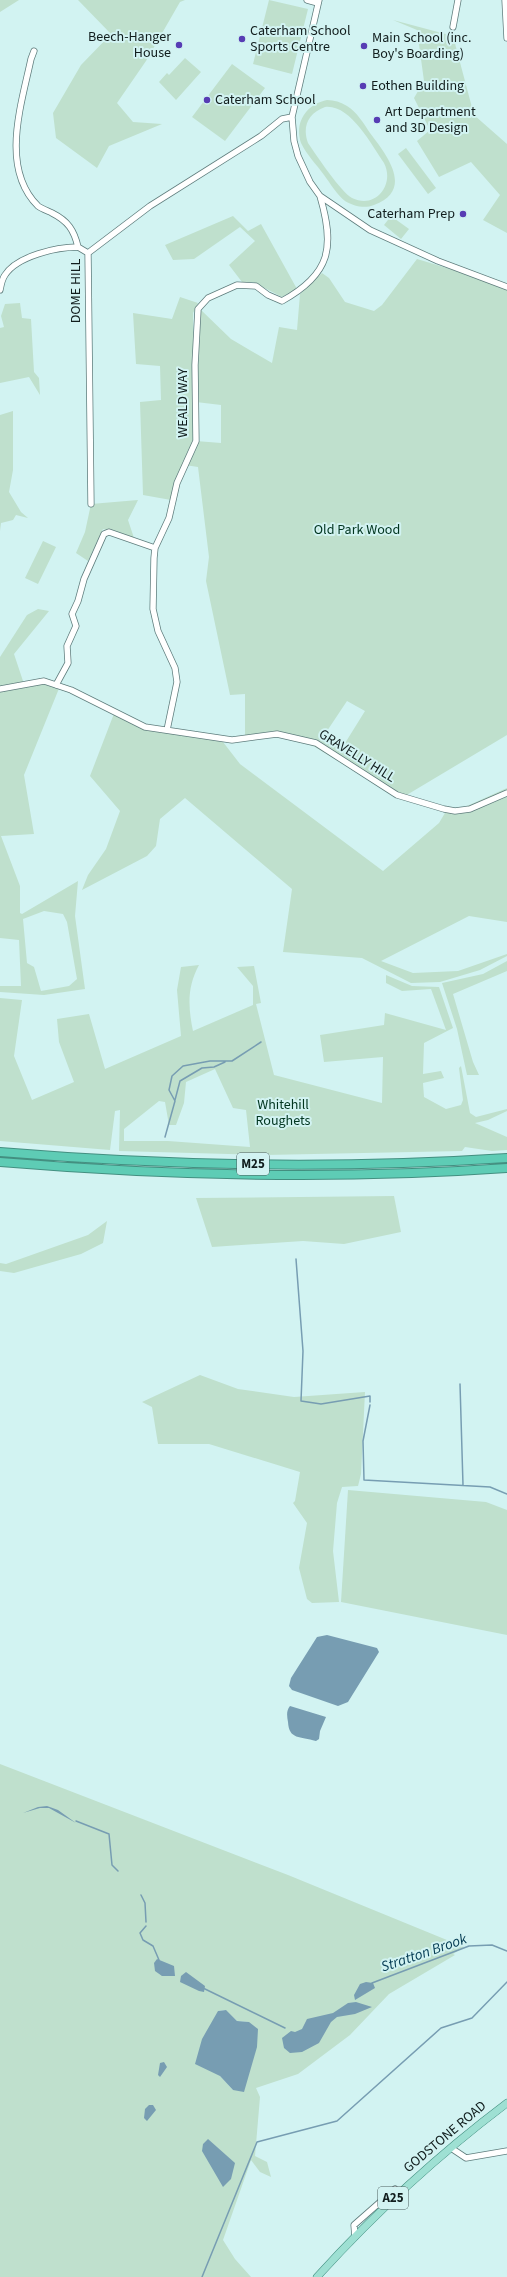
<svg xmlns="http://www.w3.org/2000/svg" width="507" height="2277" font-family="'Source Sans 3',sans-serif">
	<style>
		.green { fill: #bfe0cd; fill-rule: evenodd }
		.water { fill: #779db2 }
		.lines { fill: none; stroke-linecap: round; stroke-linejoin: round }
		.stream { stroke: #779db2; stroke-width: 1.5 }
		.minor-casing { stroke: #5f7d7d; stroke-width: 7 }
		.major-casing { stroke: #438f80; stroke-width: 8 }
		.highway-casing { stroke: #438f80; stroke-width: 10 }
		.minor { stroke: #fff; stroke-width: 5.5 }
		.major { stroke: #9ee0d3; stroke-width: 7 }
		.highway { stroke: #5eccb5; stroke-width: 8 }
		.poi-dot { fill: #573cb4; stroke: #d2f3f2; stroke-width: 1.5 }
		.labels { text-anchor: middle; dominant-baseline: central; stroke-width: 4; stroke-linejoin: round; paint-order: stroke }
		.shield { fill: #d2f3f2; stroke: #4b5d5d; stroke-width: 1 }
		.shield-label { font-size: 13px; font-weight: bold; fill: #111d1d }
		.poi-label { font-size: 14px; fill: #111d1d; stroke: #d2f3f2; text-anchor: start }
		.street-label { font-size: 14px; fill: #111d1d; stroke: #d2f3f2 }
		.park-label { font-size: 14px; fill: #01351f; stroke: #d2f3f2 }
		.water-label { font-size: 15px; font-style: italic; fill: #053c53; stroke: #d2f3f2 }
	</style>
	<rect width="100%" height="100%" fill="#d2f3f2"/>
	<path class="green" d="M0 0H19L0 12Z
		M78 0H185L180 2 146 61 117 103 133 122 162 124 109 146 97 168 56 138 53 113 81 65 111 34Z
		M269 0 308 9 292 74 253 64Z
		M393 20 453 36 474 115 507 144V233L483 220 500 195 471 162 439 177 417 141 430 130 414 98 424 81 417 30Z
		M185 58 201 72 176 100 159 82 167 73 169 75Z
		M232 64 265 88 225 141 192 117Z
		M327 100C334 100 341 102 347 106 357 112 364 124 370 133 386 154 415 190 374 205 365 209 353 206 345 201 337 195 330 183 324 175 317 165 306 154 301 143 294 122 307 104 327 100ZM325 107C350 104 371 144 384 163 395 184 376 210 352 198 341 192 316 155 308 143 302 127 308 113 325 107Z
		M406 148 436 188 428 194 398 154Z
		M233 216 248 231 261 224 297 289 282 297 253 282H242L229 265 255 241 240 227 194 259 173 260 165 245Z
		M391 216 409 229 401 239 384 225Z
		M417 259 507 286V735L400 799 315 747 274 731 245 736V694L230 695 206 581 209 557 198 467 185 465 196 441 221 443V405L196 402 201 310 231 339 272 363 279 327 297 330 300 294 322 273 329 278 345 302 374 311 382 305ZM347 701 365 711 342 748 323 737Z
		M180 297 198 303 193 313 194 441 185 458 171 500 143 495 140 402 161 400 160 366 136 364 133 313 172 319Z
		M20 303 22 318 31 319 34 372 39 378 40 395 29 377 0 383V328L4 327 1 316 5 304Z
		M13 411V470L9 492 21 512 28 518 16 515 13 520 1 523 0 531V415Z
		M138 500 128 520 134 538 103 529 88 561 76 553 85 532 91 504Z
		M43 541 56 547 38 584 25 578Z
		M38 609 49 611 14 654 24 684 44 681 60 686 24 775 34 834 1 836 20 886V913L22 914 78 881 75 916 85 989 44 995 0 992V986H21L19 940 0 938V657L27 615ZM44 911 63 914 67 922 77 979 69 986 41 991 34 967 27 963 23 919Z
		M115 711 145 727 223 742 240 764 383 871 439 823 445 813 465 807 507 788V922L469 916 381 961 413 973 458 971 507 954V956L480 970 440 982 411 983 362 958 283 952 292 889 185 798 160 819 156 846 147 856 82 890 88 875 106 849 120 811 90 776Z
		M507 961V971L453 994 473 1062 479 1075H467L457 1029 442 983 483 974Z
		M199 965C187 987 188 1007 193 1031L253 1005V986L237 967 254 966 261 1003 256 1004 274 1075 382 1103 383 1057 324 1062 320 1035 384 1025 385 1013 446 1030 431 989 402 991 386 983V975L412 986 439 987 453 1028 424 1043 423 1074 441 1071 444 1078 423 1083 424 1097 446 1109 461 1105 463 1100 459 1068 461 1066 470 1113 476 1117 507 1109V1111L488 1120 475 1123 507 1137V1150L492 1151 465 1147 462 1151 265 1155 119 1151 120 1110 115 1111 110 1150 0 1141V998L22 1000 14 1056 32 1100 74 1082 59 1042 57 1019 89 1014 105 1069 181 1036 177 990 181 967ZM215 1069 233 1108 246 1110 250 1147 168 1141H124V1129L159 1101 165 1102 169 1125H176L184 1103 186 1082Z
		M394 1196 401 1232 344 1244 303 1241 212 1247 196 1198Z
		M107 1221 103 1243 81 1254 14 1273 0 1271V1263L6 1264 88 1235Z
		M200 1375 238 1389 294 1397 365 1392 361 1474 358 1486 342 1487 337 1503 333 1551 339 1602 312 1603 307 1599 299 1568 307 1523 293 1503 295 1501 300 1472 209 1444H158L152 1407 142 1402Z
		M348 1490 486 1502 507 1510V1635L341 1602Z
		M0 1764 288 1875 464 1947 453 1954 455 1955 389 1994 350 2035 298 2074 256 2088 260 2097 255 2156 267 2162 271 2177 260 2172 251 2160 223 2240 235 2259 251 2277H0ZM225 2010 237 2021 249 2022 233 2090 220 2076 218 2011Z"/>
	<path class="water" d="M327 1635 377 1648 379 1652 348 1702 338 1706 292 1690 289 1686 291 1678 317 1637Z
		M290 1706 326 1717 320 1731 319 1739 316 1741C300 1736 289 1740 288 1722 287 1716 286 1711 290 1706Z
		M47 1806 58 1810 76 1823 49 1808H40L23 1813 38 1807Z
		M157 1959 174 1966 175 1976H162L155 1971 154 1963Z
		M186 1972 205 1986 204 1992 199 1991 180 1982 181 1976Z
		M366 1982 373 1983 375 1988 355 2000 354 1995 360 1984Z
		M356 2002 372 2007 355 2014 337 2017 331 2022 319 2043 302 2052 290 2053 284 2048 282 2038 291 2031 295 2032 302 2029 307 2019 333 2013 348 2003Z
		M226 2010 237 2021 249 2022 258 2029 257 2047 244 2092 233 2090 220 2076 195 2064 202 2039 218 2011Z
		M164 2062 167 2067 160 2077 158 2075 160 2063Z
		M149 2105H153L156 2110 147 2121 144 2118 145 2109Z
		M208 2139 235 2163 231 2179 223 2187 202 2151 203 2144Z"/>
	<g class="lines">
		<path class="stream" d="M175 1100 180 1081 202 1068 214 1067 225 1062
			M165 1137 175 1101 169 1090 172 1076 183 1066 210 1061H232L261 1042
			M296 1259 303 1351 301 1401 321 1404 370 1396V1402
			M460 1384 463 1485
			M370 1405 363 1441 364 1480 490 1487 507 1494
			M76 1821 109 1834 112 1865 118 1871
			M141 1895 145 1903 146 1922
			M146 1926 140 1933 143 1940 153 1946 159 1960
			M372 1983 469 1946 492 1945 507 1951
			M203 1988 285 2028
			M202 2277 257 2142 337 2121 441 2028 472 2018 507 1982"/>
		<g class="minor-casing">
			<path id="minor" d="M307 0 318 3
				M319 0 292 117 294 141 298 156 310 182 320 196 370 230 438 261 507 287
				M505 0 507 38
				M453 27 458 0
				M34 51 31 59C21 106 0 168 38 206 42 209 48 211 52 213 68 221 74 230 78 247L88 253
				M0 290C1 285 2 279 5 275 17 256 57 247 78 247
				M91 504 88 253 150 206 261 136 282 119 292 117
				M56 685 68 663 67 646 76 626 72 614 78 601 84 579 104 534 109 532 155 548
				M0 689 44 681 71 690 145 727 232 740 277 734 316 743 397 795 444 809 455 811 470 809 507 793
				M167 730 177 682 175 668 158 631 153 609 154 558 155 548 169 518 177 483 196 441 195 365 198 309 208 298 237 285 256 286 268 295 282 301C331 274 335 247 320 196
				M451 2148 466 2158 507 2151
				M355 2237 354 2225 395 2189"/>
		</g>
		<g class="major-casing">
			<path id="major" d="M317 2277C375 2213 438 2155 507 2103"/>
		</g>
		<g class="highway-casing">
			<path id="highway" d="M0 1152C169 1166 338 1169 507 1158
				M0 1162C169 1176 338 1180 507 1168"/>
		</g>
		<use href="#minor" class="minor"/>
		<use href="#major" class="major"/>
		<use href="#highway" class="highway"/>
	</g>
	<g class="poi-dot">
		<circle cx="242" cy="39" r="4"/>
		<circle cx="179" cy="45" r="4"/>
		<circle cx="364" cy="46" r="4"/>
		<circle cx="363" cy="86" r="4"/>
		<circle cx="207" cy="100" r="4"/>
		<circle cx="377" cy="120" r="4"/>
		<circle cx="463" cy="214" r="4"/>
	</g>
	<g class="labels">
		<g class="shield">
			<rect x="237" y="1153" width="32" height="22" rx="3"/>
			<rect x="378" y="2187" width="30" height="22" rx="3"/>
		</g>
		<g class="shield-label">
			<text x="253" y="1164">M25</text>
			<text x="393" y="2198">A25</text>
		</g>
		<g class="poi-label">
			<text x="250" y="31">Caterham School<tspan x="250" dy="16">Sports Centre</tspan></text>
			<text x="171" y="37" text-anchor="end">Beech-Hanger<tspan x="171" dy="16">House</tspan></text>
			<text x="372" y="38">Main School (inc.<tspan x="372" dy="16">Boy's Boarding)</tspan></text>
			<text x="371" y="86">Eothen Building</text>
			<text x="215" y="100">Caterham School</text>
			<text x="385" y="112">Art Department<tspan x="385" dy="16">and 3D Design</tspan></text>
			<text x="455" y="214" text-anchor="end">Caterham Prep</text>
		</g>
		<g class="street-label">
			<text transform="translate(76 291) rotate(-90)">DOME HILL</text>
			<text transform="translate(183 403) rotate(-90)">WEALD WAY</text>
			<text transform="translate(357 756) rotate(32)">GRAVELLY HILL</text>
			<text transform="translate(445 2137) rotate(-40)">GODSTONE ROAD</text>
		</g>
		<g class="park-label">
			<text x="357" y="530">Old Park Wood</text>
			<text x="283" y="1105">Whitehill<tspan x="283" dy="16">Roughets</tspan></text>
		</g>
		<g class="water-label">
			<text transform="translate(424 1953) rotate(-19)">Stratton Brook</text>
		</g>
	</g>
</svg>
